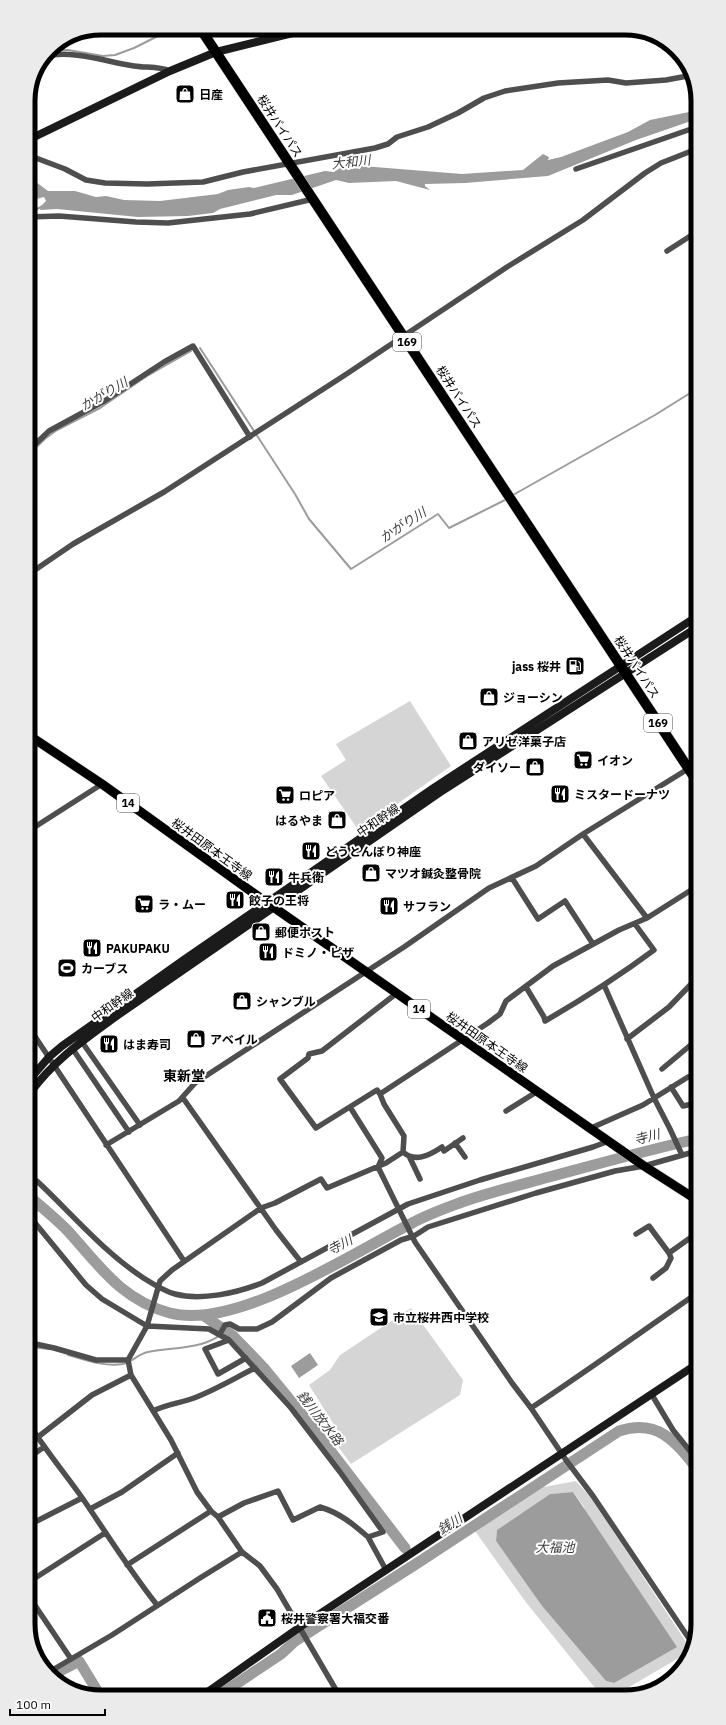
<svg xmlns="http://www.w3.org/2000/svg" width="726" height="1725" font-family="'IBM Plex Sans','Noto Sans JP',sans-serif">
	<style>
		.green { fill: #d5d5d5; fill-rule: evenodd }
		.water { fill: #9c9c9c }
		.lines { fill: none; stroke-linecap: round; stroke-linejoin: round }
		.stream { stroke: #9c9c9c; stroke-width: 2 }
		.river { stroke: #9c9c9c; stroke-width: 11 }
		.primary-casing { stroke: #dbdbdb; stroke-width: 10 }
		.highway-casing { stroke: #dbdbdb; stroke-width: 11 }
		.street { stroke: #4e4e4e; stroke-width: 5.5 }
		.secondary { stroke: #1b1b1b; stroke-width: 8 }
		.primary { stroke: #000; stroke-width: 9 }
		.highway { stroke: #000; stroke-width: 10 }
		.labels { text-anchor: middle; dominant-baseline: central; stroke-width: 4; stroke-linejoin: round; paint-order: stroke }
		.shield { fill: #fff; stroke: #4c4c4c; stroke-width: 1 }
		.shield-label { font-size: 11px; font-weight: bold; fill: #000 }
		.poi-label { font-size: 12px; font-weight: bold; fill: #000; stroke: #fff; text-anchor: start }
		.street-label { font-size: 12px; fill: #000; stroke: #fff }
		.water-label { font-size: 13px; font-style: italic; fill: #3d3d3d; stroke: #fff }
		.quarter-label { font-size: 14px; font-weight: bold; fill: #000; stroke: #fff }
		.rim { fill: none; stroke: #000; stroke-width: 5 }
	</style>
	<rect width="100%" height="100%" fill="#fff"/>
	<path class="green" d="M410 701 451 766 359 831 321 776 346 760 336 744Z
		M411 1308 463 1380 460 1395 351 1464 331 1437 338 1431 309 1385 330 1370 340 1355Z
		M576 1481 592 1499 690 1648 689 1652 619 1693 600 1694 525 1601 475 1531 538 1488ZM573 1492 584 1507 614 1683 606 1681 542 1606 496 1541 497 1530 550 1494Z"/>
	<path class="water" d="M694 111V120L636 140 548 176 465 183 425 184V186L430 190 396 181 349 183 336 180 292 195H276L220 209 213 213 188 216 138 217 57 209 40 210 41 206 46 201 44 197 36 199 28 194V180L32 179 48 191H75L96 197 106 196 124 200 160 201 218 194 228 190 249 187 254 188 325 171 334 172 340 168 362 166 462 174 523 170 543 154 549 157 548 160 561 157 628 132 650 120Z
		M310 1353 318 1365 299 1378 291 1366Z
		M573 1492 677 1647 614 1683 606 1681 542 1606 496 1541 497 1530 550 1494Z"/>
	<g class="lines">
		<path class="stream" d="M49 50H68L103 56 115 55 134 48 162 34 190 31
			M29 213 43 206
			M200 348 295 494 309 519 351 569 438 514 449 528 507 499
			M29 454 46 438 57 430 100 408 147 376 191 351
			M513 495 655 415 695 390
			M31 1347 49 1349
			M68 1355C86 1360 104 1367 123 1364 132 1362 138 1354 148 1352 173 1347 207 1350 226 1330"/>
		<path class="river" d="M31 1198C43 1208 56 1219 67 1230 99 1265 121 1300 170 1313 236 1331 354 1252 414 1222 429 1214 446 1208 462 1202 491 1192 520 1185 549 1177 598 1164 647 1150 697 1139
			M203 1315 233 1336 263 1367 313 1428 405 1548
			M52 1675 79 1661 101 1697
			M218 1696 281 1654 295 1641 419 1562 619 1431C658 1418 676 1442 698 1470"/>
		<g class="primary-casing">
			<path id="primary" d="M30 736 102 784 259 897 644 1166 697 1200"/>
		</g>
		<g class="highway-casing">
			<path id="highway" d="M200 28 696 780"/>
		</g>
		<path class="street" d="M46 56C74 50 107 62 134 66 147 68 158 66 170 71
			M28 155 65 169 86 180 105 183 147 184 203 182 243 172 375 148 388 144 397 137 428 127 458 113 484 98 505 91 558 83 608 80 626 83 666 80 693 75
			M576 169 694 128
			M28 213C32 221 32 234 28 242
			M28 217 59 216 136 222 168 223 250 214 313 199
			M667 251 695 233
			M29 450 49 431 106 400 164 362 193 346 250 437
			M29 574 73 544 164 492 345 375 507 267 583 220 645 173 661 163 694 150
			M30 830 102 784
			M583 834 647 918
			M512 878 538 919 565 901 593 944
			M604 985 654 1098 670 1129 682 1155
			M526 987 544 1017 545 1021C583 999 619 976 654 950L635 924
			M397 993 322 1051 309 1054 308 1058 280 1079 316 1128 377 1090 380 1094 488 1023 500 1014 506 1001 553 966 619 930 647 918 696 887
			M30 1029 184 1261
			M627 1039 669 1007 696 979
			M82 1042 140 1125
			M72 1048 129 1132
			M662 1069 693 1043 697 1048
			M671 1087 683 1106 697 1103
			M380 1094 384 1104 404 1136 403 1152
			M183 1098 276 1230 301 1262
			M350 1107 382 1158 378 1167 415 1242 512 1383 531 1408 566 1460 593 1496 692 1643
			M506 1111 538 1091
			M591 1128 643 1105 688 1077 697 1075
			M455 1143 465 1157
			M106 1145 179 1101 195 1083 404 947 489 888 536 866 583 834 696 764
			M403 1152C415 1163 430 1155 442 1147L444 1151 463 1138
			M410 1158 420 1179
			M31 1177 38 1182C73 1215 103 1251 142 1277 153 1284 163 1291 175 1294 201 1301 237 1293 262 1283L408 1204 480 1180 593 1147 609 1141
			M31 1218 86 1285 102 1299 147 1326 209 1329 229 1340 291 1408 340 1472 383 1532 368 1537 386 1570
			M636 1234 649 1226 669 1253 697 1233
			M653 1278 666 1268 671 1258 669 1253
			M220 1334 225 1325 230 1324 239 1329H257L272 1322 331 1278 401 1240 414 1236 428 1227 536 1193 615 1171 644 1166 697 1151
			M229 1340 205 1349 218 1374 246 1358
			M31 1343 54 1348 96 1360H128
			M128 1360 131 1375 171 1440 197 1492 211 1511 218 1517 242 1552 260 1566 277 1589 339 1695
			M128 1360 147 1326 160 1281 172 1270 261 1208 275 1203 321 1179 327 1188 386 1163 403 1152
			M652 1395 673 1430 698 1461
			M531 1408C587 1371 641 1332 696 1294
			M153 1411C166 1404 181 1403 194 1398 215 1390 235 1378 255 1368
			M31 1427C47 1452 66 1475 83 1499 107 1534 130 1571 157 1605
			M38 1437 92 1395 131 1375
			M31 1456 44 1447
			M90 1509 122 1492 178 1453
			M218 1517 244 1503 278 1491 293 1520 320 1507C340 1513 353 1524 368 1537
			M31 1524 82 1498
			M127 1565 211 1511
			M32 1580 105 1533
			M32 1601 71 1659
			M49 1672 112 1635 200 1578 242 1552"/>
		<path class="secondary" d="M28 140 170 71 216 52 313 28
			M30 1079 49 1057 62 1046 185 959 435 787 696 617
			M30 1093C55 1059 85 1039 118 1015L439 793 696 628
			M202 1696 300 1627 697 1364"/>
		<use href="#primary" class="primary"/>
		<use href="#highway" class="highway"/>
	</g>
	<defs>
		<g id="shop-square" transform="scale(1)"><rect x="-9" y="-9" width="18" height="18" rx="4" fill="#000" stroke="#fff"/><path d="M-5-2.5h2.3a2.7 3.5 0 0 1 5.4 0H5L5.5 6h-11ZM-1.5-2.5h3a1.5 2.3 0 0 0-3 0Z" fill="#fff"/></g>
		<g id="fuel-square" transform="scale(1)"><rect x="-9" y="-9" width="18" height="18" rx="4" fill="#000" stroke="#fff"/><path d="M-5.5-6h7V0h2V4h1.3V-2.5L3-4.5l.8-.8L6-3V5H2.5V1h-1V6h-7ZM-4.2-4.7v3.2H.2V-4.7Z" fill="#fff"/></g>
		<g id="supermarket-square" transform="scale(1)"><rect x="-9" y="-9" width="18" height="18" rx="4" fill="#000" stroke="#fff"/><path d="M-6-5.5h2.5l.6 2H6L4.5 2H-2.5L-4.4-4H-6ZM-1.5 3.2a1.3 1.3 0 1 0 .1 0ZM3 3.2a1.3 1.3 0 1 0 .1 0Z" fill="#fff"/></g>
		<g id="restaurant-square" transform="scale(1)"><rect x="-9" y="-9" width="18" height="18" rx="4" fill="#000" stroke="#fff"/><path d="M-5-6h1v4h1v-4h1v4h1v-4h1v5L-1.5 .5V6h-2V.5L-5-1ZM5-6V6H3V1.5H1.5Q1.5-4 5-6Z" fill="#fff"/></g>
		<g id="stadium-square" transform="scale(1)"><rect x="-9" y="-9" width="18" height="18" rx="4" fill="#000" stroke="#fff"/><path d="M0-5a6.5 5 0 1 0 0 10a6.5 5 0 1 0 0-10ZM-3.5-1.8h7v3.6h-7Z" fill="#fff"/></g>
		<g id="school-square" transform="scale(1)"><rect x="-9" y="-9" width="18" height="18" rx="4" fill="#000" stroke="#fff"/><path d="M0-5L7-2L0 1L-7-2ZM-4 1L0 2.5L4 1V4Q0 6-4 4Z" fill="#fff"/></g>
		<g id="civic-square" transform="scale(1)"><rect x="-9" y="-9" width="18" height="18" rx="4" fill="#000" stroke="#fff"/><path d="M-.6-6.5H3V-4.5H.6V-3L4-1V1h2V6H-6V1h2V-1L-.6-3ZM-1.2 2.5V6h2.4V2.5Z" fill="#fff"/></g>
	</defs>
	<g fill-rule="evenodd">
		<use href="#shop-square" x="185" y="94"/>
		<use href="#fuel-square" x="575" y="666"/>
		<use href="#shop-square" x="489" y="697"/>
		<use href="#shop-square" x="468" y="741"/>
		<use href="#supermarket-square" x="583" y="760"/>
		<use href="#shop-square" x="535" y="767"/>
		<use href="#restaurant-square" x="560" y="794"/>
		<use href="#supermarket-square" x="285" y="795"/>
		<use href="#shop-square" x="337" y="820"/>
		<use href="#restaurant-square" x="311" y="851"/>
		<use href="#shop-square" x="371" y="873"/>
		<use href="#restaurant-square" x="274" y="877"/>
		<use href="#restaurant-square" x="235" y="900"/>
		<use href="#supermarket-square" x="144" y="904"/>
		<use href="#restaurant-square" x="389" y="906"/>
		<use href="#shop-square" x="261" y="932"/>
		<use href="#restaurant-square" x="92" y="948"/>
		<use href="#restaurant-square" x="268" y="952"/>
		<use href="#stadium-square" x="67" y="968"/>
		<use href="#shop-square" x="242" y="1001"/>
		<use href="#shop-square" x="196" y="1039"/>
		<use href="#restaurant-square" x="109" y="1044"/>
		<use href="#school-square" x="379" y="1317"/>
		<use href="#civic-square" x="267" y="1618"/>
	</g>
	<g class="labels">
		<g class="shield">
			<rect x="393" y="333" width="28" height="18" rx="3"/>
			<rect x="644" y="714" width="28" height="18" rx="3"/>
			<rect x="117" y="794" width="22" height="18" rx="3"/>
			<rect x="408" y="1000" width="22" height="18" rx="3"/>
		</g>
		<g class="shield-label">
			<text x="407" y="342">169</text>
			<text x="658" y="723">169</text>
			<text x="128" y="803">14</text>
			<text x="419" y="1009">14</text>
		</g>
		<g class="poi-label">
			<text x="199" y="94">日産</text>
			<text x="561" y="666" text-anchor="end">jass 桜井</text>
			<text x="503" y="697">ジョーシン</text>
			<text x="482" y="741">アリゼ洋菓子店</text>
			<text x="597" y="760">イオン</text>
			<text x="521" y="767" text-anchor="end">ダイソー</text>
			<text x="574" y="794">ミスタードーナツ</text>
			<text x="299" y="795">ロピア</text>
			<text x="323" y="820" text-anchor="end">はるやま</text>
			<text x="325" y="851">どうとんぼり神座</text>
			<text x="385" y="873">マツオ鍼灸整骨院</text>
			<text x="288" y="877">牛兵衛</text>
			<text x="249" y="900">餃子の王将</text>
			<text x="158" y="904">ラ・ムー</text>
			<text x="403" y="906">サフラン</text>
			<text x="275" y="932">郵便ポスト</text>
			<text x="106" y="948">PAKUPAKU</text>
			<text x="282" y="952">ドミノ・ピザ</text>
			<text x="81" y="968">カーブス</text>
			<text x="256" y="1001">シャンブル</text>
			<text x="210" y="1039">アベイル</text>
			<text x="123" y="1044">はま寿司</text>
			<text x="393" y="1317">市立桜井西中学校</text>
			<text x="281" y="1618">桜井警察署大福交番</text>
		</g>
		<g class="street-label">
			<text transform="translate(280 126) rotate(57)">桜井バイパス</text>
			<text transform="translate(459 397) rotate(57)">桜井バイパス</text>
			<text transform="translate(637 667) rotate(57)">桜井バイパス</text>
			<text transform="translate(378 820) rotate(-34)">中和幹線</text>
			<text transform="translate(212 849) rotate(36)">桜井田原本王寺線</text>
			<text transform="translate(112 1005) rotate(-35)">中和幹線</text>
			<text transform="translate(487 1042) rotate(35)">桜井田原本王寺線</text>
		</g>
		<g class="water-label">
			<text transform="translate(351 162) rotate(-6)">大和川</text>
			<text transform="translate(104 394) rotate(-30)">かがり川</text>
			<text transform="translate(403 525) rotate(-33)">かがり川</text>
			<text transform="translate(647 1137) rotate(-14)">寺川</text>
			<text transform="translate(340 1245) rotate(-28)">寺川</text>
			<text transform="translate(320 1418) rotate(52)">銭川放水路</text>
			<text transform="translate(450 1524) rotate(-33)">銭川</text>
			<text x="555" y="1547">大福池</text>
		</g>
		<g class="quarter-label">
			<text x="184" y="1076">東新堂</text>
		</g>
	</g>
	<path d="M0 0H726V1725H0ZM101 35H625A66 66 0 0 1 691 101V1624A66 66 0 0 1 625 1690H101A66 66 0 0 1 35 1624V101A66 66 0 0 1 101 35Z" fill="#ebebeb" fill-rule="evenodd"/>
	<path class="rim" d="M101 35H625A66 66 0 0 1 691 101V1624A66 66 0 0 1 625 1690H101A66 66 0 0 1 35 1624V101A66 66 0 0 1 101 35Z"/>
	<path d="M10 1709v6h95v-6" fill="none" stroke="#000000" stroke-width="2"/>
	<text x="16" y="1709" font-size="12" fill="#000000" stroke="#ffffff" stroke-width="3" paint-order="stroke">100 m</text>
</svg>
